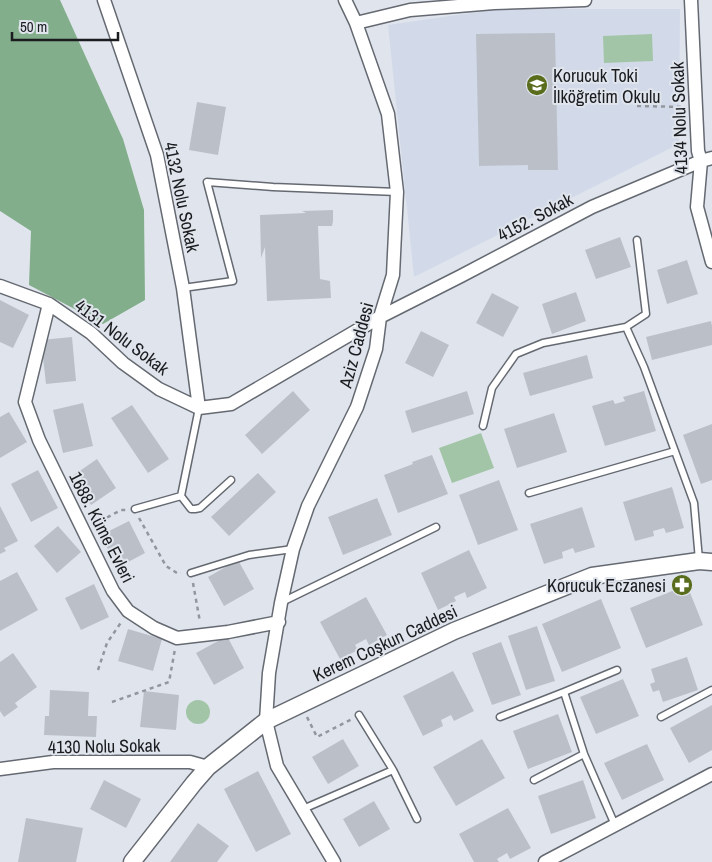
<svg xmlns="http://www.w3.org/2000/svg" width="712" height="862" font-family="'Archivo Narrow',sans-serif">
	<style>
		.built { fill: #d2dae9 }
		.green { fill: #a2c5a8 }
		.forest { fill: #83ae8b }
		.building { fill: #bbc0c8 }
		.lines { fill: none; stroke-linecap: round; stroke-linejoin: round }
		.service-casing { stroke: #656971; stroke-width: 9 }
		.minor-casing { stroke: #656971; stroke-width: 15 }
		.tertiary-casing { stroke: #656971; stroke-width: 19 }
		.path { stroke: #93969d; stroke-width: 2.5; stroke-dasharray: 4 4; stroke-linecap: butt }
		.service { stroke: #fff; stroke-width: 6 }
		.minor { stroke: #fff; stroke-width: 12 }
		.tertiary { stroke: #fff; stroke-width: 16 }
		.labels { text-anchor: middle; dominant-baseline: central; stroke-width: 4; stroke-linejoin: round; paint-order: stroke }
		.poi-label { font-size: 18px; fill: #1a1c1f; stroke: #e0e5ed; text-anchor: start }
		.street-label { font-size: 18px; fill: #1a1c1f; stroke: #e0e5ed }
	</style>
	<rect width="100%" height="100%" fill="#e0e5ed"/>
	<path class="built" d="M498 9H680L679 144 414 277 388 25Z"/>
	<path class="green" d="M652 34 653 61 604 63 603 36Z
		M481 433 494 468 452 483 439 448Z
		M186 712a12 12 0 1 1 24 0a12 12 0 1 1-24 0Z"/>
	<path class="forest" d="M0 0H60L123 139 144 210 145 300 103 324 29 285 31 231 0 211Z"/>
	<path class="building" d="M555 33 558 170H528V165L479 166 476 34Z
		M197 102 226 107 218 155 189 150Z
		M333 210V221L332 226H318L320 279 330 281 331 298 267 301 265 247 261 258 260 215 306 213 302 211Z
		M620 237 631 267 596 279 585 250Z
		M687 260 698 294 667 304 657 270Z
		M576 292 586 321 552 334 542 304Z
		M492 293 519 307 503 337 476 323Z
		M0 300 29 315 13 348 0 342Z
		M711 321 712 326V345L652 360 646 337Z
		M421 331 449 345 433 377 405 363Z
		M72 337 76 381 46 384 41 340Z
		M587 355 593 378 530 396 523 373Z
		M293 391 310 410 262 454 245 435Z
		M467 391 474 414 412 433 405 411Z
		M644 391 656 431 605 446 592 406 613 400 615 404 625 401 623 397Z
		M83 403 93 446 63 453 53 410Z
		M132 405 169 459 148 473 111 418Z
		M9 412 27 442 0 458V417Z
		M554 413 567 452 517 468 504 429Z
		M712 424V480L701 484 683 435Z
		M432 455 448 494 398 513 384 475 413 464 412 462Z
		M97 459 116 488 91 505 71 477Z
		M38 470 58 508 31 522 11 484Z
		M258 473 276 492 229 536 211 517Z
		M499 480 518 530 478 545 459 495Z
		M672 487 684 528 666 533 664 528 653 531 654 536 635 541 623 502Z
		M377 498 392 535 343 555 328 517Z
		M0 506 18 541 4 548 6 551 0 554Z
		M582 507 595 547 575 553 573 548 562 552 563 558 544 564 530 524Z
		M129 521 145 553 117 568 101 535Z
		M58 526 81 552 57 573 34 546Z
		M469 550 487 588 467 598 465 592 454 597 456 601 438 610 421 573Z
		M238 560 254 589 224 606 208 577Z
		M17 572 38 610 0 631V581Z
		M94 584 109 617 81 630 65 598Z
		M687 585 703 625 646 648 630 608Z
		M366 597 387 635 369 645 366 639 355 645 358 650 340 659 320 622Z
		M601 599 621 648 562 672 542 624Z
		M537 626 555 681 526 690 508 636Z
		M128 629 162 639 153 671 118 661Z
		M227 636 244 668 214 685 196 653Z
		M501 642 521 695 492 705 472 653Z
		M13 653 37 687 15 703 18 707 4 717 0 711V662Z
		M687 657 698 690 663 702 659 690 653 692 650 684 655 682 651 669Z
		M453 671 474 711 454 721 451 715 441 720 443 726 423 736 403 696Z
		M623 679 639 716 596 734 580 697Z
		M50 690 89 692 88 716H97L96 737 44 735 45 716H49Z
		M144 691 179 695 176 730 140 727Z
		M712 705V750L689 763 670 728Z
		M558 714 572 752 528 769 513 731Z
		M343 739 359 766 328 784 312 757Z
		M482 739 505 778 456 806 433 767Z
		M647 744 664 780 622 800 604 763Z
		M258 771 291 834 256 852 224 789Z
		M104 780 141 799 126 828 90 809Z
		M583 780 596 818 551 834 538 796Z
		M374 801 390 829 359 847 343 819Z
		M508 808 531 848 510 859 507 853 497 859 499 862H474L459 834Z
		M26 818 83 828 76 862H18Z
		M198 823 229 846 217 862H170Z"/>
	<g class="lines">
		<g class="service-casing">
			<path id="service" d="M637 240 646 314 626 327 644 367 694 503 699 560
				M183 288 233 281 207 182 273 187 397 192
				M483 426 492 388 516 354 543 343 626 327
				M529 493 675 451
				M181 496 191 509H195L200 508 231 480
				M135 509 181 496 199 408
				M191 573 249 555 293 549
				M282 602 436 527
				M564 692 617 670
				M359 715 393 770 417 819
				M500 717 564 692 584 754 615 825
				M661 717 712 690
				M534 780 584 754
				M303 809 393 770"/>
		</g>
		<g class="minor-casing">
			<path id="minor" d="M104 0 157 155 183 288 199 408
				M691 0 698 151 701 161 697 207 712 262
				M356 23 410 10 494 3 585 0
				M0 286 49 304 91 333 123 363 159 389 199 408 231 404 380 317 461 276 592 207 701 161 712 158
				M49 304 25 402 39 440 113 591 128 611 154 628 177 638 228 632 279 622
				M0 769 53 762H190L208 767
				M334 862 277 766 266 721 269 673 281 603 293 549 308 506 357 407 376 349 380 317 393 275 397 192 388 114 356 23 345 0
				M545 862 712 774"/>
		</g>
		<g class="tertiary-casing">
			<path id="tertiary" d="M132 862 194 783 208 767 266 721 454 631 592 576 699 561 712 562"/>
		</g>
		<path class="path" d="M637 106 683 107
			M139 518 166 566 177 573H181
			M93 525 121 510H127
			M193 583 200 622
			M98 670 107 643 122 621
			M112 702 169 682 175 649
			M307 717 317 737 352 719"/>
		<use href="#service" class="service"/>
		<use href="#minor" class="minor"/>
		<use href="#tertiary" class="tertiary"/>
	</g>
	<defs>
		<g id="school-disc" transform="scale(1.125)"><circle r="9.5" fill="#596d1c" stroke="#e0e5ed"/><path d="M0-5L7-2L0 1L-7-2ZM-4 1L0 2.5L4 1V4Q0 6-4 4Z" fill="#fff"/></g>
		<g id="pharmacy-disc" transform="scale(1.125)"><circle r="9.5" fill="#596d1c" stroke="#e0e5ed"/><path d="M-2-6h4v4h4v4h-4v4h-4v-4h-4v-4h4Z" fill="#fff"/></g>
	</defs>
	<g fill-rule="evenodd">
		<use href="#school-disc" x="537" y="85"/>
		<use href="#pharmacy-disc" x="682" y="585"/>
	</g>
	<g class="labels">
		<g class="poi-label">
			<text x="553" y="75">Korucuk Toki<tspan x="553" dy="21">İlköğretim Okulu</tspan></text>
			<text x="666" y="585" text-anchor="end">Korucuk Eczanesi</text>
		</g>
		<g class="street-label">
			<text transform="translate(679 118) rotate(-92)">4134 Nolu Sokak</text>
			<text transform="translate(182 197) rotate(78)">4132 Nolu Sokak</text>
			<text transform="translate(535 217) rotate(-28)">4152. Sokak</text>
			<text transform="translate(122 337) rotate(37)">4131 Nolu Sokak</text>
			<text transform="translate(356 345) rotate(-75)">Aziz Caddesi</text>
			<text transform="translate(102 527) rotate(63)">1688. Küme Evleri</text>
			<text transform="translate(385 643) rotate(-25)">Kerem Coşkun Caddesi</text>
			<text transform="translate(104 746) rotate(-1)">4130 Nolu Sokak</text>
		</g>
	</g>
	<path d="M12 32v8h106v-8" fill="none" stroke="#1a1c1f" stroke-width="2.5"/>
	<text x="20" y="32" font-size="15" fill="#1a1c1f" stroke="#e0e5ed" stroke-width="4" paint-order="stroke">50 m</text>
</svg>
